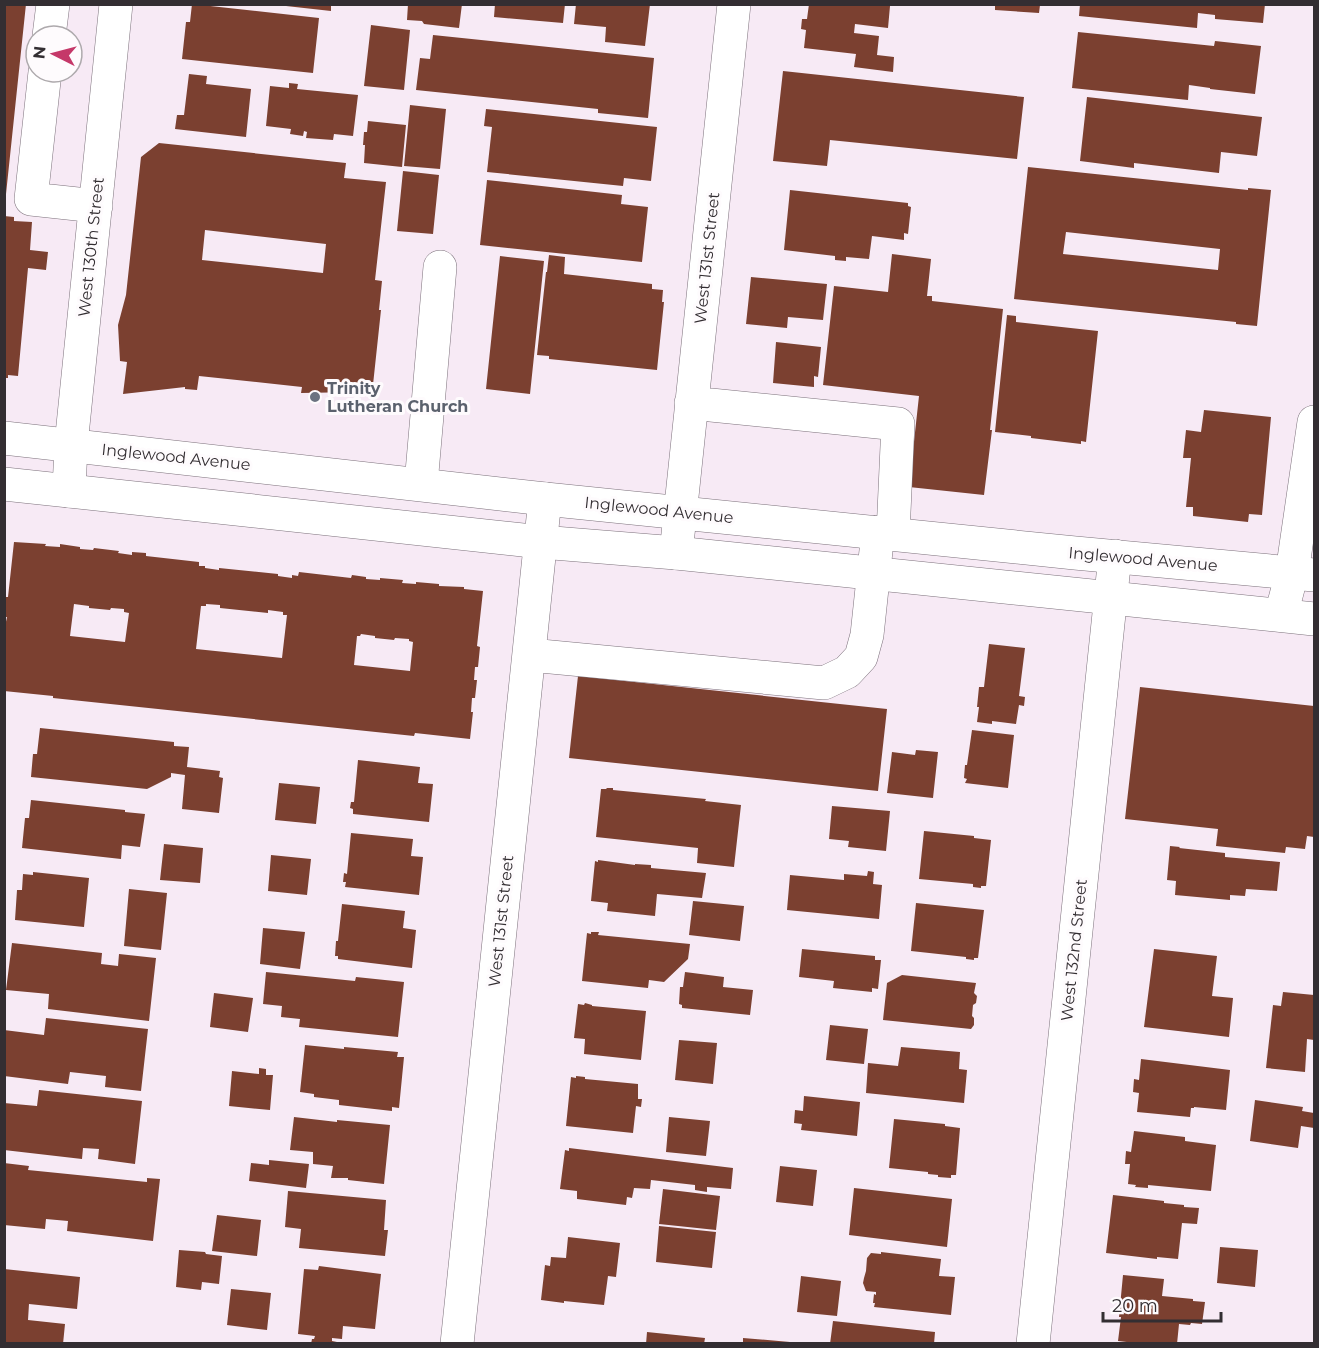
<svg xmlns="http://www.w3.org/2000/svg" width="1319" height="1348" font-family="Montserrat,sans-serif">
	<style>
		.building { fill: #7b4030; fill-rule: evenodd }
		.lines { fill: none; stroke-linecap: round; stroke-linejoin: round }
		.minor-casing { stroke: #7c717b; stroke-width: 34 }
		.major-casing { stroke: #7c717b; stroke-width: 34 }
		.minor { stroke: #fff; stroke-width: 33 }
		.major { stroke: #fff; stroke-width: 33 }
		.worship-dot { fill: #6b7280; stroke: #fefbfd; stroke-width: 2 }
		.labels { text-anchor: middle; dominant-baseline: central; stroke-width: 6; stroke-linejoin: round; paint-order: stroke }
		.street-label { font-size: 16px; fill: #332e32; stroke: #fefbfd }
		.worship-label { font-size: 16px; font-weight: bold; fill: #5b616d; stroke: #fefbfd; text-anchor: start }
	</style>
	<rect width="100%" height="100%" fill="#f7eaf5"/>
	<path class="building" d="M4 4H26L6 194H4Z
		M192 4 319 18 313 73 182 59 186 22H190Z
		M287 4H331V11L286 6Z
		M408 4H462L459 28 424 24 422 21 407 20Z
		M495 4H565L563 23 494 17Z
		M576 4H650L645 46 605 42 606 27 574 24Z
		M809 4H874L890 6 888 28 855 24 854 33 879 36 877 55 894 57 893 72 854 67 856 54 804 48 806 30 801 29 802 19H807Z
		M1080 4H1265L1263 23 1215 19V15L1198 13 1197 28 1079 16Z
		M995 5H1040L1039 13 995 10Z
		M371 25 410 30 404 90 364 86Z
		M1078 32 1214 46 1215 41 1261 46 1255 94 1210 89V88L1189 85 1188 100 1072 88Z
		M433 35 654 58 648 118 598 113V109L416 90 420 58 430 59Z
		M783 71 1024 97 1017 159 830 140 827 166 773 161Z
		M189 74 207 76 206 84 251 89 246 137 175 129 177 115H184Z
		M289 83 298 84 297 89 358 95 353 136 334 134 333 140 306 138 307 132 304 131 303 136 290 134 291 129 266 126 270 86 289 88Z
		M1087 97 1262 117 1257 156 1221 152 1219 173 1134 163V168L1080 161Z
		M410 105 446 109 440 169 404 166Z
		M486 109 657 127 651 181 624 178 623 186 487 172 492 127 484 126Z
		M368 121 406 125 402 167 364 163 365 145H363L364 132H367Z
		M159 143 346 163 344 178 386 182 375 280 382 281 379 310H381L372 394 357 392 301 393 302 387 199 376 197 390 185 389V387L123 394 127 362 120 361 118 325 126 295 141 157ZM205 230 326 244 323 273 202 260Z
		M1028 167 1248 190V188L1271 190 1257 326 1236 324V322L1014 299ZM1066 232 1220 249 1218 270 1063 254Z
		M403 171 439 175 433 234 397 231Z
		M487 180 622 195 621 204 648 207 642 262 480 245Z
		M790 190 908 203V206L911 207 908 234 904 233V240L872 236 869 259 846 257V261L835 260V256L784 250Z
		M4 216 14 217V221L32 222 30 250 48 252 46 270 28 268 18 376 8 375V378H4Z
		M892 254 931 259 927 296H932V301L1003 309 990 430H992L984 495 909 487 919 396 823 385 834 286 888 292Z
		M549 255 565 257 564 274 652 284V289L663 290 662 302H664L657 370 549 359V356L537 355 546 272H547Z
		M500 256 544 261 530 394 486 389Z
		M751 277 827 284 823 320 788 317 787 328 746 324Z
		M1007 315 1016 316V322L1098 331 1086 442 1081 441V444L1031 438V436L995 432Z
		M776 342 821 347 818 377 814 376V387L773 383Z
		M1204 410 1271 417 1262 515 1249 514 1248 522 1193 516V507H1186L1191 458H1183L1186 430 1201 432Z
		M14 542 46 544 45 546 60 547V544L80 547V549L93 550 94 548 119 551 118 553 132 555V552L146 553V556L199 562V566H205V568L219 570V568L278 574V576L292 578V575L298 576 299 572 351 578 352 575 366 577V579L380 580V578L403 580 402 583 416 584V582L439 584V586L464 587V589L483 591 477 646 480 647 478 667H475L474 680H477L475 698H472L471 712H473L470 739 415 733 414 736 53 698V696L4 691V631L7 617H4V612L6 597H8ZM74 604 89 606V608L110 610 111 608 124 609V612L129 613 125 642 70 636ZM206 604 220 605V608L268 613V610L283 612V615H287L282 658 196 649 201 606H206ZM361 634 375 636V638L394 640 395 638 409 639V641L413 642 410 671 354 665 357 636H360Z
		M989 644 1025 648 1019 696 1025 697 1024 706 1019 705 1016 724 992 721V724L977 722 979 707H977L979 687H984Z
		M578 676 887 709 878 791 569 758Z
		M1140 687 1314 706V837L1307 836 1305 849 1286 847 1285 853 1216 846 1218 829 1125 819Z
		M40 728 174 742V746L189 747 187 767 220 771 219 777 223 778 219 813 182 809 185 775 171 773V777L147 789 31 777 33 754H37Z
		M972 730 1014 735 1008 788 965 783 967 779 964 778 965 765H967Z
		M916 750 938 752 933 798 887 793 892 752 915 755Z
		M358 760 420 767 418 783 433 784 429 822 353 814V809L350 808 351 802H354Z
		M279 783 320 787 316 824 275 820Z
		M607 788H613V790L706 799 705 801 741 805 734 867 697 863 698 848 596 837 601 789H606Z
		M31 800 125 810V812L145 814 140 847 122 845 121 859 22 848 25 818H29Z
		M832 806 890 811 886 851 848 847 849 841 829 839Z
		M924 831 974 836V838L991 840 986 886H981V888L973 887V884L919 879Z
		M351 833 413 839 411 856 423 857 419 895 345 887 346 882H343L344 873 347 874Z
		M164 844 203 848 200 883 160 880Z
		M1170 846 1180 847 1179 848 1225 853V857L1280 862 1277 891 1246 889 1245 896 1230 895V900L1175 895 1176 881 1167 880Z
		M271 855 311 859 307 895 268 891Z
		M598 860 635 865V864L651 865V868L706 873 702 898 657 894 655 916 607 911 608 903 591 901 595 861 598 862Z
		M868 871 874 872 873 884 882 885 879 919 787 910 790 875 844 880V874L867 876Z
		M33 872 89 878 84 927 15 920 17 890H22L23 874 33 875Z
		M129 889 167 893 161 950 124 946Z
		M693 901 744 906 740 941 689 935Z
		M916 903 984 910 978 958H974V960L966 959V957L911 951Z
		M342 904 405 911 403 928 416 930 412 968 338 959V956H335L336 941H338Z
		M263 928 305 932 300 969 260 964Z
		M591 932H599L598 935 690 944 688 959 664 982 649 980 648 988 582 981 587 933 591 934Z
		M12 943 102 953 101 964 118 966 119 954 156 958 149 1021 48 1009 49 994 6 990Z
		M802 949 875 956V960H881L878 989 872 988V992L833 988 834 981 799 977Z
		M1154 949 1217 956 1212 996 1233 998 1229 1037 1144 1027Z
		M266 972 355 981 356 977 404 982 398 1037 299 1027 300 1019 281 1017 282 1006 263 1004Z
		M685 972 724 977 723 987 753 990 750 1015 682 1008V1005L679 1004 680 987H683Z
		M902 975 976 983 974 993 977 996 976 1003 973 1005 972 1016 974 1018V1025L971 1029 883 1020 887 983Z
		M1283 992 1314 995V1040L1307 1039 1305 1072 1266 1068 1273 1005 1281 1006Z
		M214 993 253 998 248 1032 210 1027Z
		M585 1003 592 1005V1006L646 1011 641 1060 584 1054 585 1039 574 1038 578 1004 584 1005Z
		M46 1018 148 1029 141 1091 105 1087 106 1076 70 1072 68 1084 4 1076V1030L44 1035Z
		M830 1025 868 1029 864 1064 826 1060Z
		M679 1040 717 1043 713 1084 675 1080Z
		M305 1045 344 1049V1047L398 1052 397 1057H404L399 1108 392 1107V1111L339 1105V1100L314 1097V1094L300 1092Z
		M901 1047 960 1052 959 1069 967 1070 964 1103 866 1093 868 1063 898 1066Z
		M1141 1059 1230 1070 1226 1110 1194 1107V1108H1191L1190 1117 1137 1112 1139 1093 1133 1092 1134 1079 1139 1080Z
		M259 1068 266 1069V1075H273L270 1110 229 1106 232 1071 259 1074Z
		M576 1076 585 1077V1079L638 1084V1099H642L641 1107 636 1106 633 1133 566 1126 571 1077 576 1078Z
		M39 1090 142 1101 135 1164 98 1159 99 1149 83 1148 82 1159 4 1150V1103L37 1106Z
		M804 1096 860 1102 857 1136 801 1130 802 1124 794 1123 795 1110 803 1111Z
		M1255 1100 1303 1107 1302 1111 1314 1113V1128L1301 1126 1298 1148 1250 1141Z
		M294 1117 337 1122V1120L390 1125 384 1184 348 1180V1178H331L333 1166 313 1164V1152L290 1150Z
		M669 1117 710 1121 706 1156 666 1152Z
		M894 1119 945 1124V1126L960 1128 956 1175H951V1178L938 1177V1175L928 1174V1172L889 1168Z
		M1134 1131 1185 1137V1141L1216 1145 1211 1191 1148 1185V1188L1135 1187 1136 1185 1128 1184 1130 1164H1125L1126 1151 1131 1152Z
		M569 1148 733 1168 731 1189 707 1187V1192L695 1190V1185L651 1180 650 1189 634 1188 632 1198 627 1197 626 1205 577 1199V1191L560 1189 565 1150 569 1151Z
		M269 1160 309 1164 306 1188 249 1181 251 1163 269 1165Z
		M4 1163 29 1166 28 1170 147 1182V1178L160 1179 153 1241 67 1231 68 1221 46 1219 45 1229 4 1225Z
		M780 1166 817 1170 813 1206 776 1202Z
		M854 1188 952 1199 947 1247 849 1235Z
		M663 1189 720 1196 716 1230 659 1224Z
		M288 1191 386 1200 384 1230H388L385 1256 299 1248 301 1229 285 1227Z
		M1113 1195 1164 1201V1203L1184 1205V1207L1199 1208 1197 1224 1182 1223 1178 1259 1157 1257V1259L1106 1253Z
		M217 1215 261 1220 257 1256 212 1251Z
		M659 1226 716 1232 712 1268 656 1262Z
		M568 1237 620 1243 616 1277 608 1276 604 1305 564 1301V1303L541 1300 545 1265 550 1266 551 1257 566 1258Z
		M1220 1247 1258 1250 1255 1287 1217 1283Z
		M179 1250 205 1252 206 1254 222 1256 219 1284 202 1282 201 1290 176 1287Z
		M881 1252 941 1259 939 1276 955 1277 951 1315 874 1307 875 1303H873L874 1294 876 1295V1292L866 1291 863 1283 864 1278 866 1271 867 1258 871 1253 881 1254Z
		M319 1266 381 1274 375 1329 343 1326 342 1339 332 1338V1341L337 1342V1344H311L312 1339H314L315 1336 298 1334 304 1269 318 1270Z
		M4 1269 80 1277 77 1309 29 1304 28 1320 65 1324 63 1344H4Z
		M1123 1275 1164 1279 1162 1296 1193 1299V1301L1205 1302 1202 1324 1191 1323 1190 1325 1179 1324 1177 1344H1144L1118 1341 1121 1317H1119Z
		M801 1276 841 1281 837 1316 797 1312Z
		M231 1289 271 1293 267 1330 227 1325Z
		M833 1321 935 1332 934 1344H830Z
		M647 1332 705 1338 704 1344H646Z
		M743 1338 790 1342V1344H743Z"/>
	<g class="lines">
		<g class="minor-casing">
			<path id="minor" d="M49 36 53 4
				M45 72 31 199 96 206
				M691 403 898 424 893 534
				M421 484 440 267
				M69 491 71 445 116 4
				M676 553 734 4
				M1281 615 1292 573 1314 422
				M530 655 824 683 847 672 861 657 867 635 878 532
				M457 1344 545 499
				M1033 1344 1115 556"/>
		</g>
		<g class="major-casing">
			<path id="major" d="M4 438 545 499 1075 553 1314 575
				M4 484 541 542 676 553 1314 619"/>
		</g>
		<use href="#minor" class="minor"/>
		<use href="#major" class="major"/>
	</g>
	<circle class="worship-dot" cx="315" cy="397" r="6"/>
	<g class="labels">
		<g class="street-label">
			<text transform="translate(91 247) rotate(-84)">West 130th Street</text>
			<text transform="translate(707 258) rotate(-84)">West 131st Street</text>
			<text transform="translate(176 457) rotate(6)">Inglewood Avenue</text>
			<text transform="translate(659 510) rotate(6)">Inglewood Avenue</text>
			<text transform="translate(1143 559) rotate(5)">Inglewood Avenue</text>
			<text transform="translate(501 921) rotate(-84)">West 131st Street</text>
			<text transform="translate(1074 950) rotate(-84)">West 132nd Street</text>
		</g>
		<g class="worship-label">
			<text x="327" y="388">Trinity<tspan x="327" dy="18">Lutheran Church</tspan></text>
		</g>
	</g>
	<rect width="1319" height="1348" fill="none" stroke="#332e32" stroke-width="12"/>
	<g transform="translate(54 54) rotate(276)"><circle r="28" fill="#fefbfd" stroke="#ada9ac" stroke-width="1.5"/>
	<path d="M0-4.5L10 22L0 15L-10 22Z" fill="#c53869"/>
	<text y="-9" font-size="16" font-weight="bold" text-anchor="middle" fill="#332e32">N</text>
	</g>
	<path d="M1103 1312v9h118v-9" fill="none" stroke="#332e32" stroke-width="3"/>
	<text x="1112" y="1312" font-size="18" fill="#332e32" stroke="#fefbfd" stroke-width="4.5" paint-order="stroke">20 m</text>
</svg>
